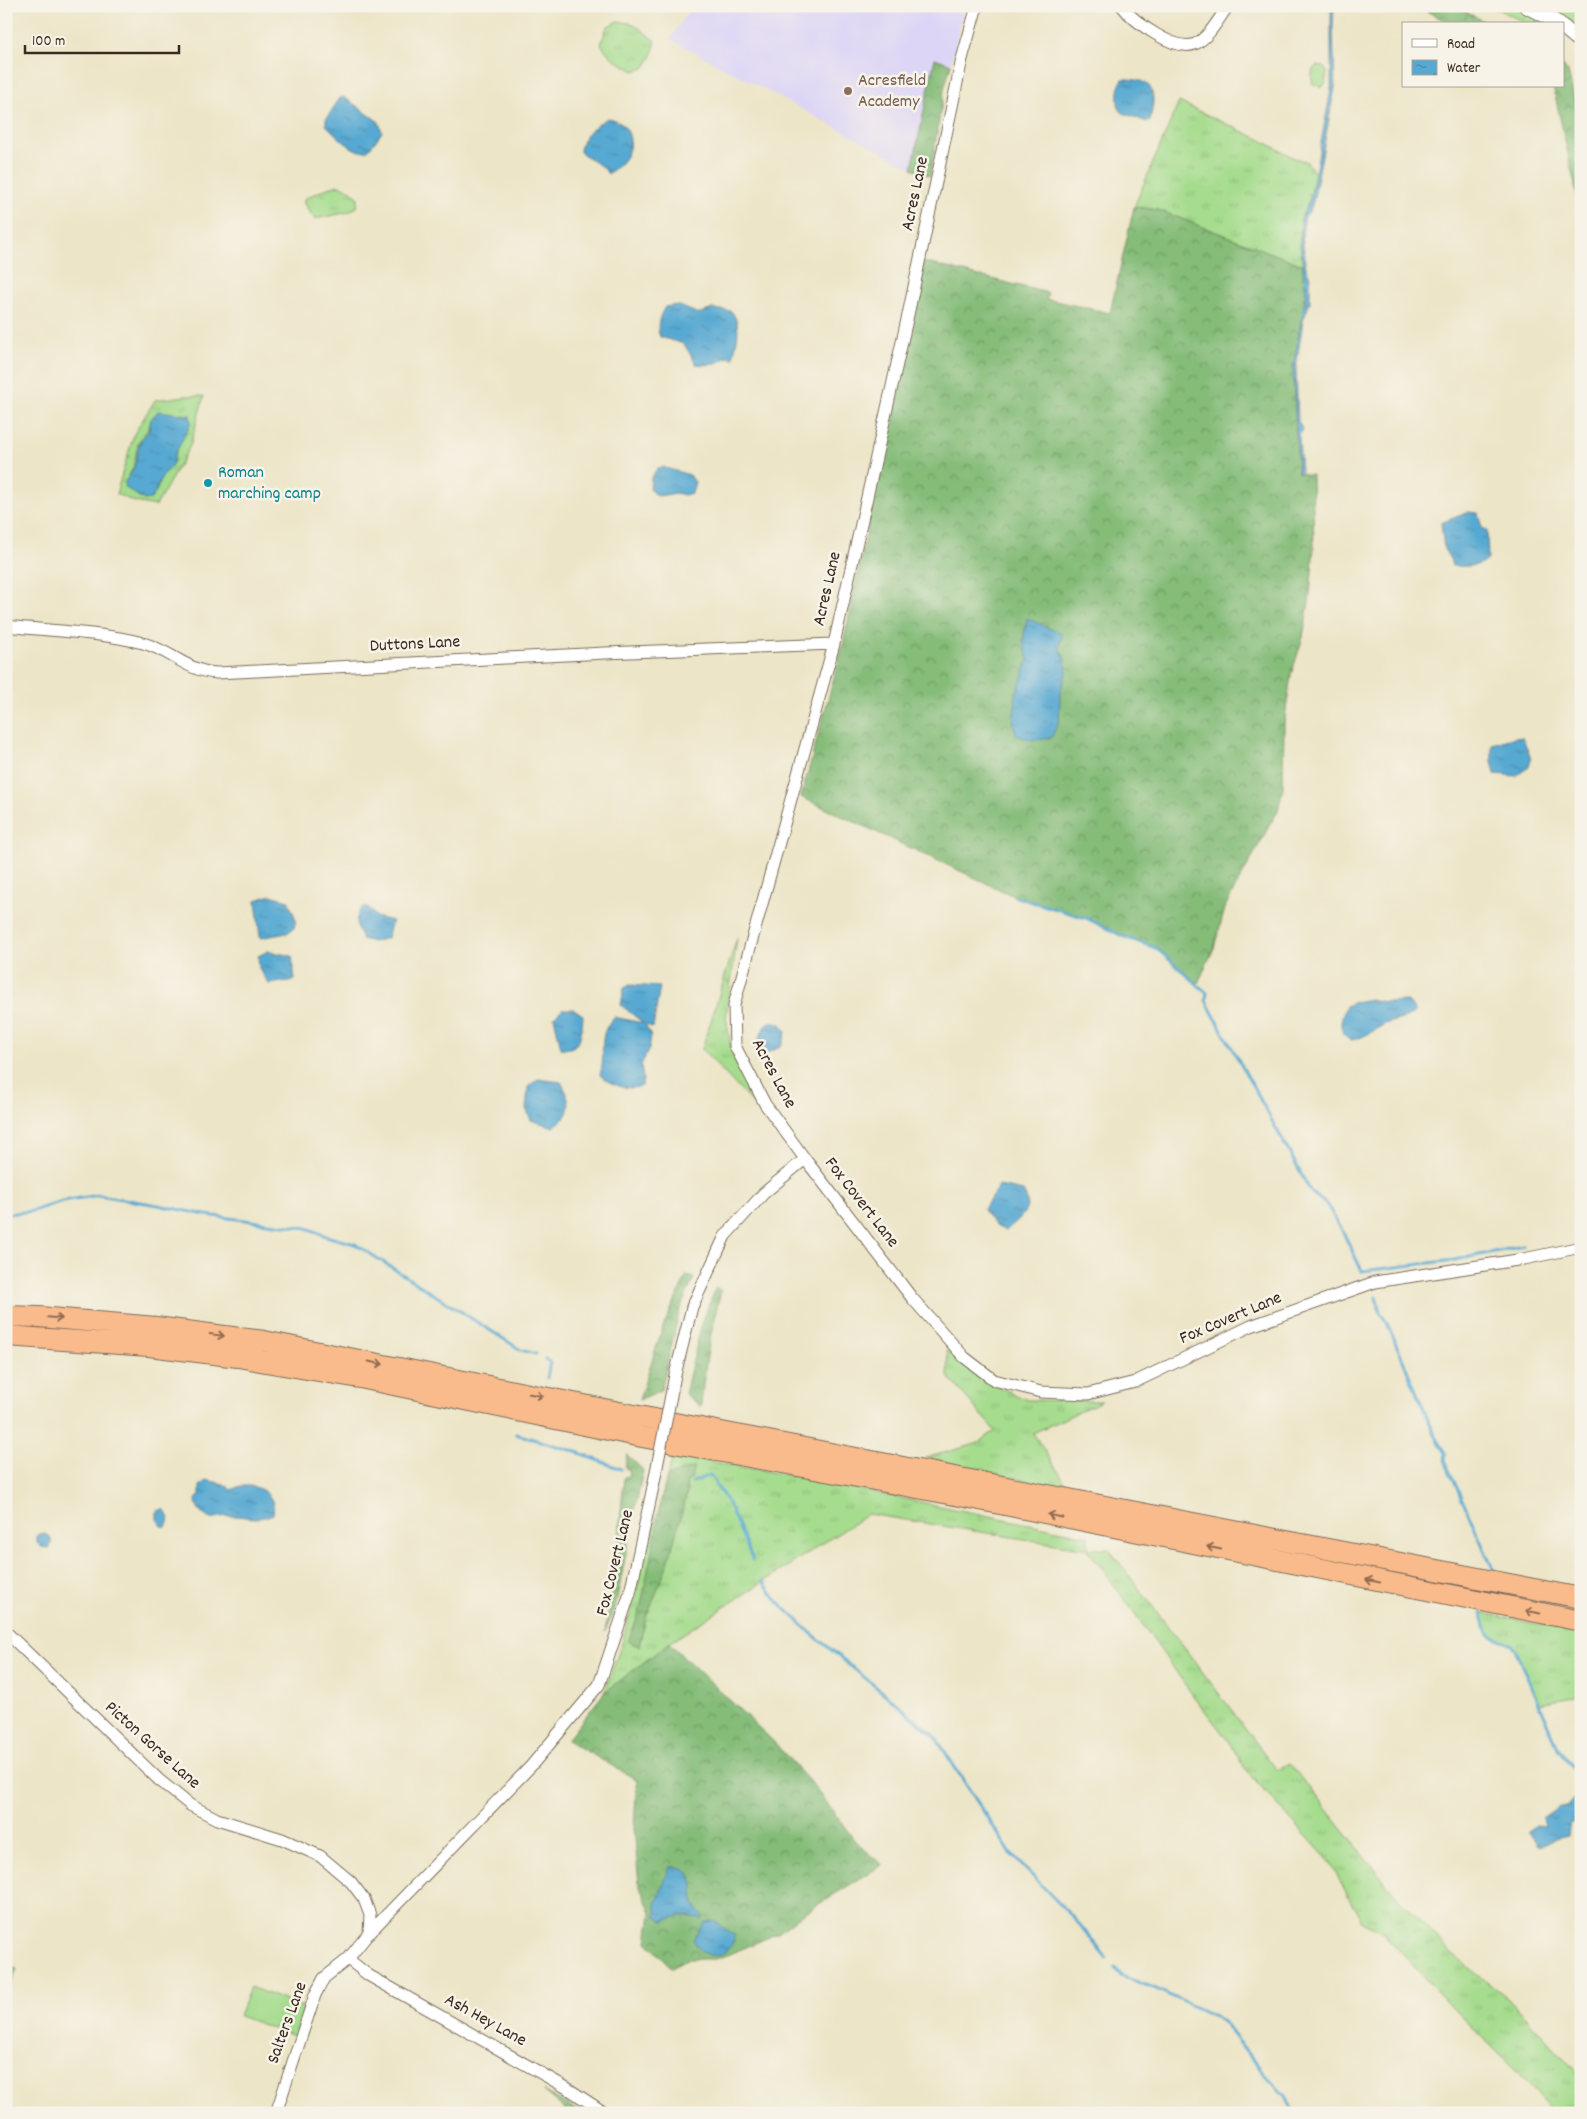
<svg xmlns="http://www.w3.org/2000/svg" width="1587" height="2119" font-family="Dekko,sans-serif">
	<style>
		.built { fill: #ddd5f6 }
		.grass { fill: url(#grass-tufts); stroke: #708356; fill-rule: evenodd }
		.forest { fill: url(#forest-crowns); stroke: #60734b }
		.park { fill: #a5dc8d; stroke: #708356 }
		.water { fill: url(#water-ripples); stroke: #496a78 }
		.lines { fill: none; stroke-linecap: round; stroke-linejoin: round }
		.stream { stroke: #57a9d2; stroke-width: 3 }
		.minor-casing { stroke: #796b59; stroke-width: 13 }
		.tertiary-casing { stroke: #796b59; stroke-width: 16 }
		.motorway-casing { stroke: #796b59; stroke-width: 22 }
		.minor { stroke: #fff; stroke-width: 11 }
		.tertiary { stroke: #fff; stroke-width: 14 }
		.motorway { stroke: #fabb8c; stroke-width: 20 }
		.minor-bridge-casing { stroke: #796b59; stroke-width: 13; stroke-linecap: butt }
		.minor-bridge { stroke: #fff; stroke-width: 11 }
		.oneway { stroke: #916b50 }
		.education-dot { fill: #8d6e63; stroke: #f7f3e8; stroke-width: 2 }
		.culture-dot { fill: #0f9aa8; stroke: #f7f3e8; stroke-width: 2 }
		.labels { text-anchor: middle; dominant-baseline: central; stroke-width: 5; stroke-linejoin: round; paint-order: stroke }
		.education-label { font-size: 18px; fill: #785e54; stroke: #f7f3e8; text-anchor: start }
		.street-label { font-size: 18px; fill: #3b2a1e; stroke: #f7f3e8 }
		.culture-label { font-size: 18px; fill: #0d838f; stroke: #f7f3e8; text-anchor: start }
	</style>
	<defs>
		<pattern id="grass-tufts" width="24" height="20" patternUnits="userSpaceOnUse" patternTransform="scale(1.25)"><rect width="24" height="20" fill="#a5dc8d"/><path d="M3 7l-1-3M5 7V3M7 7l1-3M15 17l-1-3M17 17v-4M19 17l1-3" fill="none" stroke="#8fbd79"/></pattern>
		<pattern id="forest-crowns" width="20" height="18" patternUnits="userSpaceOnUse" patternTransform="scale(1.25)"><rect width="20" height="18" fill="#84bc78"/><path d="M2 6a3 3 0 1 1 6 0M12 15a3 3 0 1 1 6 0" fill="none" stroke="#6d9962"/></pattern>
		<pattern id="water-ripples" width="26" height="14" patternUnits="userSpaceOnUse" patternTransform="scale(1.25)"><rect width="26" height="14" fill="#57a9d2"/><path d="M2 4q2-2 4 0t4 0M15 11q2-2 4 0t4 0" fill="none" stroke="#498aaa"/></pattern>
	</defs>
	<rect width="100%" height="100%" fill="#f7f3e8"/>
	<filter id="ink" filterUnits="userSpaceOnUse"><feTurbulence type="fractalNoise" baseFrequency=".02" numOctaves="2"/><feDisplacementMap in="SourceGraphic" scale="10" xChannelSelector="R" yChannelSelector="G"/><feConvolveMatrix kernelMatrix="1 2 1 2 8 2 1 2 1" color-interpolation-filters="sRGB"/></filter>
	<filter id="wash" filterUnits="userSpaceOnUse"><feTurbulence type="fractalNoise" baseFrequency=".0096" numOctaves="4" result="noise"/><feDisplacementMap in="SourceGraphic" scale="20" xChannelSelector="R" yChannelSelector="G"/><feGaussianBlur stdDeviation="1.12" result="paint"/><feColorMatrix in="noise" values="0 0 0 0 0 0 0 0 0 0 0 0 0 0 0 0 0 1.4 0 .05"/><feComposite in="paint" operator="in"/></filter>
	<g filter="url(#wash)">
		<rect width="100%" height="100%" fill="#ece5c7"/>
		<path class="built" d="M692 6H940L948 10 963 12 951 64 935 59 912 168 670 39Z"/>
		<path class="grass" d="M1491 6H1514L1548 24H1528Z
			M617 21 634 24 654 40 655 45 651 58 644 68 634 71C619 62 611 60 601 44L607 27Z
			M1179 102 1259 139 1296 159 1306 161 1315 173 1310 199 1301 218 1300 244 1303 265 1158 210 1134 207Z
			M339 185 350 190 358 197 357 207 349 212 315 219 304 204V199L325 189Z
			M186 396H204L190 446 156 506 135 502 116 494 134 434 155 400ZM151 419 191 423 174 456V461L162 477 156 492 144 500 137 495 129 475C137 464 134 451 140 440 146 431 149 430 151 419Z
			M737 938 726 1017 732 1053 758 1109 702 1049Z
			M947 1350 985 1380 1027 1400 1102 1401 1033 1433 1070 1490 925 1458 976 1444 995 1431 948 1376Z
			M673 1455 777 1473 1088 1536V1549H1109L1277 1770 1289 1763 1394 1893 1453 1955 1513 2003 1581 2078V2113H1555L1518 2072 1459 2015 1383 1933 1362 1922 1330 1862 1244 1768C1230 1739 1208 1716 1189 1690 1155 1643 1123 1595 1087 1549L868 1514 669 1643 604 1693 622 1643Z
			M1482 1613 1581 1633V1696L1538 1703 1516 1652 1511 1644 1489 1636 1484 1628Z"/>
		<path class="forest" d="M1417 6H1455L1489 24H1451Z
			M935 58 951 64 944 90 930 176 912 168Z
			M1563 65 1568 72 1581 130V213L1553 86H1563Z
			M1134 207 1158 210 1303 265 1306 293 1293 367 1298 473 1312 475 1314 546 1310 596 1303 637 1291 675 1284 724 1283 788 1278 810 1226 905 1214 948 1198 983 1156 948 1122 936 1086 918 1016 897 801 797 843 645 923 262 1048 293 1046 299 1110 313Z
			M687 1275 694 1278 680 1309 661 1390 639 1400 663 1327Z
			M716 1288 721 1291C711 1329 704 1367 701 1407L685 1394 703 1318Z
			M627 1455 643 1470 616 1603 605 1632 617 1559 624 1477H628L629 1469 625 1468Z
			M694 1467 691 1479 687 1481 686 1489 688 1490 668 1563 646 1618 639 1646 628 1642 640 1610 667 1477Z
			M669 1643 773 1741 818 1791 855 1841 882 1865 801 1915 778 1933 728 1955 715 1959H687L672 1968 647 1942 651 1912 639 1885 634 1827 637 1780 567 1740 604 1693Z
			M6 1965 17 1969 6 1995Z
			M543 2091 582 2113H569Z"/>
		<path class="park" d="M1550 6H1581V29L1553 8Z
			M1316 66 1324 67 1327 72 1325 85 1321 87 1313 84C1311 77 1311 71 1316 66Z
			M250 1987 305 2008 294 2036 239 2016Z"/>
		<path class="water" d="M1331 6H1334L1333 28 1335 88 1313 202 1310 211 1305 216 1302 236 1306 268 1310 277V302L1303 321 1296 368 1298 421 1302 429 1299 436 1301 473H1298L1293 367 1306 293 1300 244 1301 218 1310 199 1331 90Z
			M1123 79C1156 79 1156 93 1150 120L1147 122 1121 112C1116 102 1116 89 1123 79Z
			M344 97 379 122 382 132C378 137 374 144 369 149 357 159 335 133 326 125V119L340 98Z
			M608 118C626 122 635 136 627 154 624 162 614 169 608 174L604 168 580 152C580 137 596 124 608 118Z
			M677 305 699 314 712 309 731 311C743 325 736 342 733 359L728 357C717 364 709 366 696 364L684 344 660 337C656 327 659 316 665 307Z
			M158 411 190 415 191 423 174 456C175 465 167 470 162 477 158 484 156 492 151 499L144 500 126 488 125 482 134 468 140 441 149 430 151 419Z
			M662 467 690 475 695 482 692 493 684 495 676 493 659 496 653 493 650 488 651 477 658 468Z
			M1468 512 1478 513 1482 528 1487 530 1488 559C1478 568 1465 566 1452 566L1450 559 1444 549 1441 523Z
			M1027 618 1062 634 1059 648 1064 656 1067 671 1060 693 1059 720 1052 737C1037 741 1030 741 1016 734L1013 723 1016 695 1028 659 1023 641Z
			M1515 737 1523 738 1531 759 1529 767 1516 776 1495 774 1492 761V744Z
			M271 895 288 900 296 920 294 928 287 933 260 938 256 900Z
			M363 907 370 909 376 917 392 921 387 938 374 942 362 939C356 928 353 917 363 907Z
			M268 951 292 956 295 980 269 984 259 968 258 956Z
			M630 985 660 987 653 1028 645 1024 651 1036 649 1049 641 1065 643 1079 642 1086C627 1091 610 1085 600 1075 607 1051 595 1038 614 1017L643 1023 621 1005 624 988Z
			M1369 999 1385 1002 1407 1001 1416 1011C1405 1021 1403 1018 1391 1022 1377 1026 1367 1038 1351 1040 1337 1032 1340 1019 1346 1006L1355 1002Z
			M562 1009H574L583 1015C582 1030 582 1052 561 1048L554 1017Z
			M771 1022 781 1024 786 1032C783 1051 775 1049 760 1055L755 1047 765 1026Z
			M538 1079 561 1082C572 1101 573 1115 553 1127L531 1120 526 1109 528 1087Z
			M999 1186 1023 1191C1035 1210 1019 1218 1006 1231L996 1226 983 1210Z
			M206 1480 224 1484 231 1490C249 1479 278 1491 273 1514 256 1522 245 1515 230 1516 223 1516 216 1518 210 1519 202 1514 196 1509 196 1499L200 1495V1486Z
			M164 1509C170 1516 170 1519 166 1527L161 1526 157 1519V1511Z
			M44 1533 51 1538V1545L48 1548 41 1547 37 1543V1535Z
			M1576 1797 1581 1799V1825L1570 1821 1568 1836 1555 1839 1540 1847 1527 1831 1536 1825 1544 1826 1542 1818 1559 1806 1567 1807Z
			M670 1867C701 1865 689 1890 696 1908 697 1911 701 1914 703 1917L702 1919 681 1915 663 1921 656 1916V1904Z
			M712 1921C722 1923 726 1933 735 1935 729 1960 704 1963 693 1939L705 1922Z"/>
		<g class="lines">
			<path class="stream" d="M1016 897 1086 918 1122 936 1156 948 1207 993 1206 1000 1210 1008 1311 1192 1327 1205 1343 1232 1362 1271 1455 1260 1523 1246
				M6 1214 33 1211 62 1201 99 1195 158 1205 206 1215 307 1228 326 1236 355 1244 521 1350 536 1354
				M1376 1297 1380 1312 1387 1323 1435 1435 1446 1453 1445 1461 1493 1569
				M545 1359 550 1362 547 1378
				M516 1434 574 1451 621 1469
				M692 1482 710 1475 728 1503 753 1560
				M763 1581 778 1602 811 1633 934 1735 1011 1854 1080 1925 1106 1958
				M1482 1613C1488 1651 1502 1630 1516 1652L1558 1748 1581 1780
				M1115 1968 1121 1976 1154 1988 1214 2016 1225 2024 1266 2076 1285 2096 1294 2113"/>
		</g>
	</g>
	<g filter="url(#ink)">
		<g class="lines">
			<g class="minor-casing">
				<path id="minor" d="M977 6 962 59 908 315 834 644 734 1005 735 1046 765 1104 805 1159 912 1298 964 1357 994 1380 1041 1392 1088 1394 1135 1382 1251 1326 1375 1282 1524 1259 1581 1247
					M1122 6C1134 22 1175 52 1195 44 1209 38 1219 18 1228 6
					M6 626C51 631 100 632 143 643 172 651 186 671 217 673L605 653 834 644
					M675 1375 692 1307 725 1236 764 1193 805 1159
					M6 1632 159 1780 190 1805 217 1819 282 1839 320 1856 351 1882 364 1899 370 1915 369 1933
					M348 1959 368 1975 567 2088 605 2113
					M276 2113 315 1995 324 1978 348 1959 369 1933 531 1766 599 1685 630 1593 653 1487"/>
			</g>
			<g class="tertiary-casing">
				<path id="tertiary" d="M1526 6 1560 24
					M1563 27 1581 42"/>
			</g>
			<g class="motorway-casing">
				<path id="motorway" d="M6 1316 39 1317 156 1327 264 1341 644 1417 1581 1598
					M6 1336 149 1346 238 1357 365 1379 642 1437 955 1495 1581 1621"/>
			</g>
			<use href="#minor" class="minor"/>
			<use href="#tertiary" class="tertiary"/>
			<use href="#motorway" class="motorway"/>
			<g class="minor-bridge-casing">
				<path id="minor-bridge" d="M653 1487 675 1375"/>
			</g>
			<use href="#minor-bridge" class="minor-bridge"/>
		</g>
		<defs><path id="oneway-shaft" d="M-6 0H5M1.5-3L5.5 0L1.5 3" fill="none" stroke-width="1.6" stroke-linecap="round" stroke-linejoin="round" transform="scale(1.25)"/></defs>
		<g class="oneway">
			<use href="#oneway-shaft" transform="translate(55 1318) rotate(5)"/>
			<use href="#oneway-shaft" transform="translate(217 1335) rotate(8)"/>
			<use href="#oneway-shaft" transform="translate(376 1363) rotate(11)"/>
			<use href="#oneway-shaft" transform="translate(536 1395) rotate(11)"/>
			<use href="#oneway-shaft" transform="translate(1055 1516) rotate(-168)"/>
			<use href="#oneway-shaft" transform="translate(1214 1548) rotate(-168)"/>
			<use href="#oneway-shaft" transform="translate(1373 1581) rotate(-169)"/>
			<use href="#oneway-shaft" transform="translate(1533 1612) rotate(-169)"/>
		</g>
	</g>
	<circle class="education-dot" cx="848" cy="91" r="5"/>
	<circle class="culture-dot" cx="208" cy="483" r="5"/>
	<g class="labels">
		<g class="education-label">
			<text x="858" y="81">Acresfield<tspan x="858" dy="21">Academy</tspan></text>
		</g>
		<g class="street-label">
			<text transform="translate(916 194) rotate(-78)">Acres Lane</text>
			<text transform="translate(828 589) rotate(-77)">Acres Lane</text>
			<text transform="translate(415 645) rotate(-3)">Duttons Lane</text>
			<text transform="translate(773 1074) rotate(62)">Acres Lane</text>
			<text transform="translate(861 1203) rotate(52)">Fox Covert Lane</text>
			<text transform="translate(1231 1319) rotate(-23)">Fox Covert Lane</text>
			<text transform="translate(616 1563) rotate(-76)">Fox Covert Lane</text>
			<text transform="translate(152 1746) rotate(42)">Picton Gorse Lane</text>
			<text transform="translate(485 2021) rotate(29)">Ash Hey Lane</text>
			<text transform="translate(288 2023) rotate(-70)">Salters Lane</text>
		</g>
		<g class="culture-label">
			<text x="218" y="473">Roman<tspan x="218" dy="21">marching camp</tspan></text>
		</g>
	</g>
	<rect width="1587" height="2119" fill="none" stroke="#f7f3e8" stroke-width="25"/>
	<rect x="1402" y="22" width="162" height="65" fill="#f7f3e8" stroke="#aca397"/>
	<rect x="1412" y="39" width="25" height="8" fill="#ffffff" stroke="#aca397"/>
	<text x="1447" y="48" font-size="15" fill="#3b2a1e">Road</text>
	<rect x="1412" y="60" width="25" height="15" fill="url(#water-ripples)" stroke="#aca397"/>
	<text x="1447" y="72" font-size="15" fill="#3b2a1e">Water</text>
	<path d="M25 45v8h154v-8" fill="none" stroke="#3b2a1e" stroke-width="2.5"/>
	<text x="32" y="45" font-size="15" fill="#3b2a1e" stroke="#f7f3e8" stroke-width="4" paint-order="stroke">100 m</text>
</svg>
